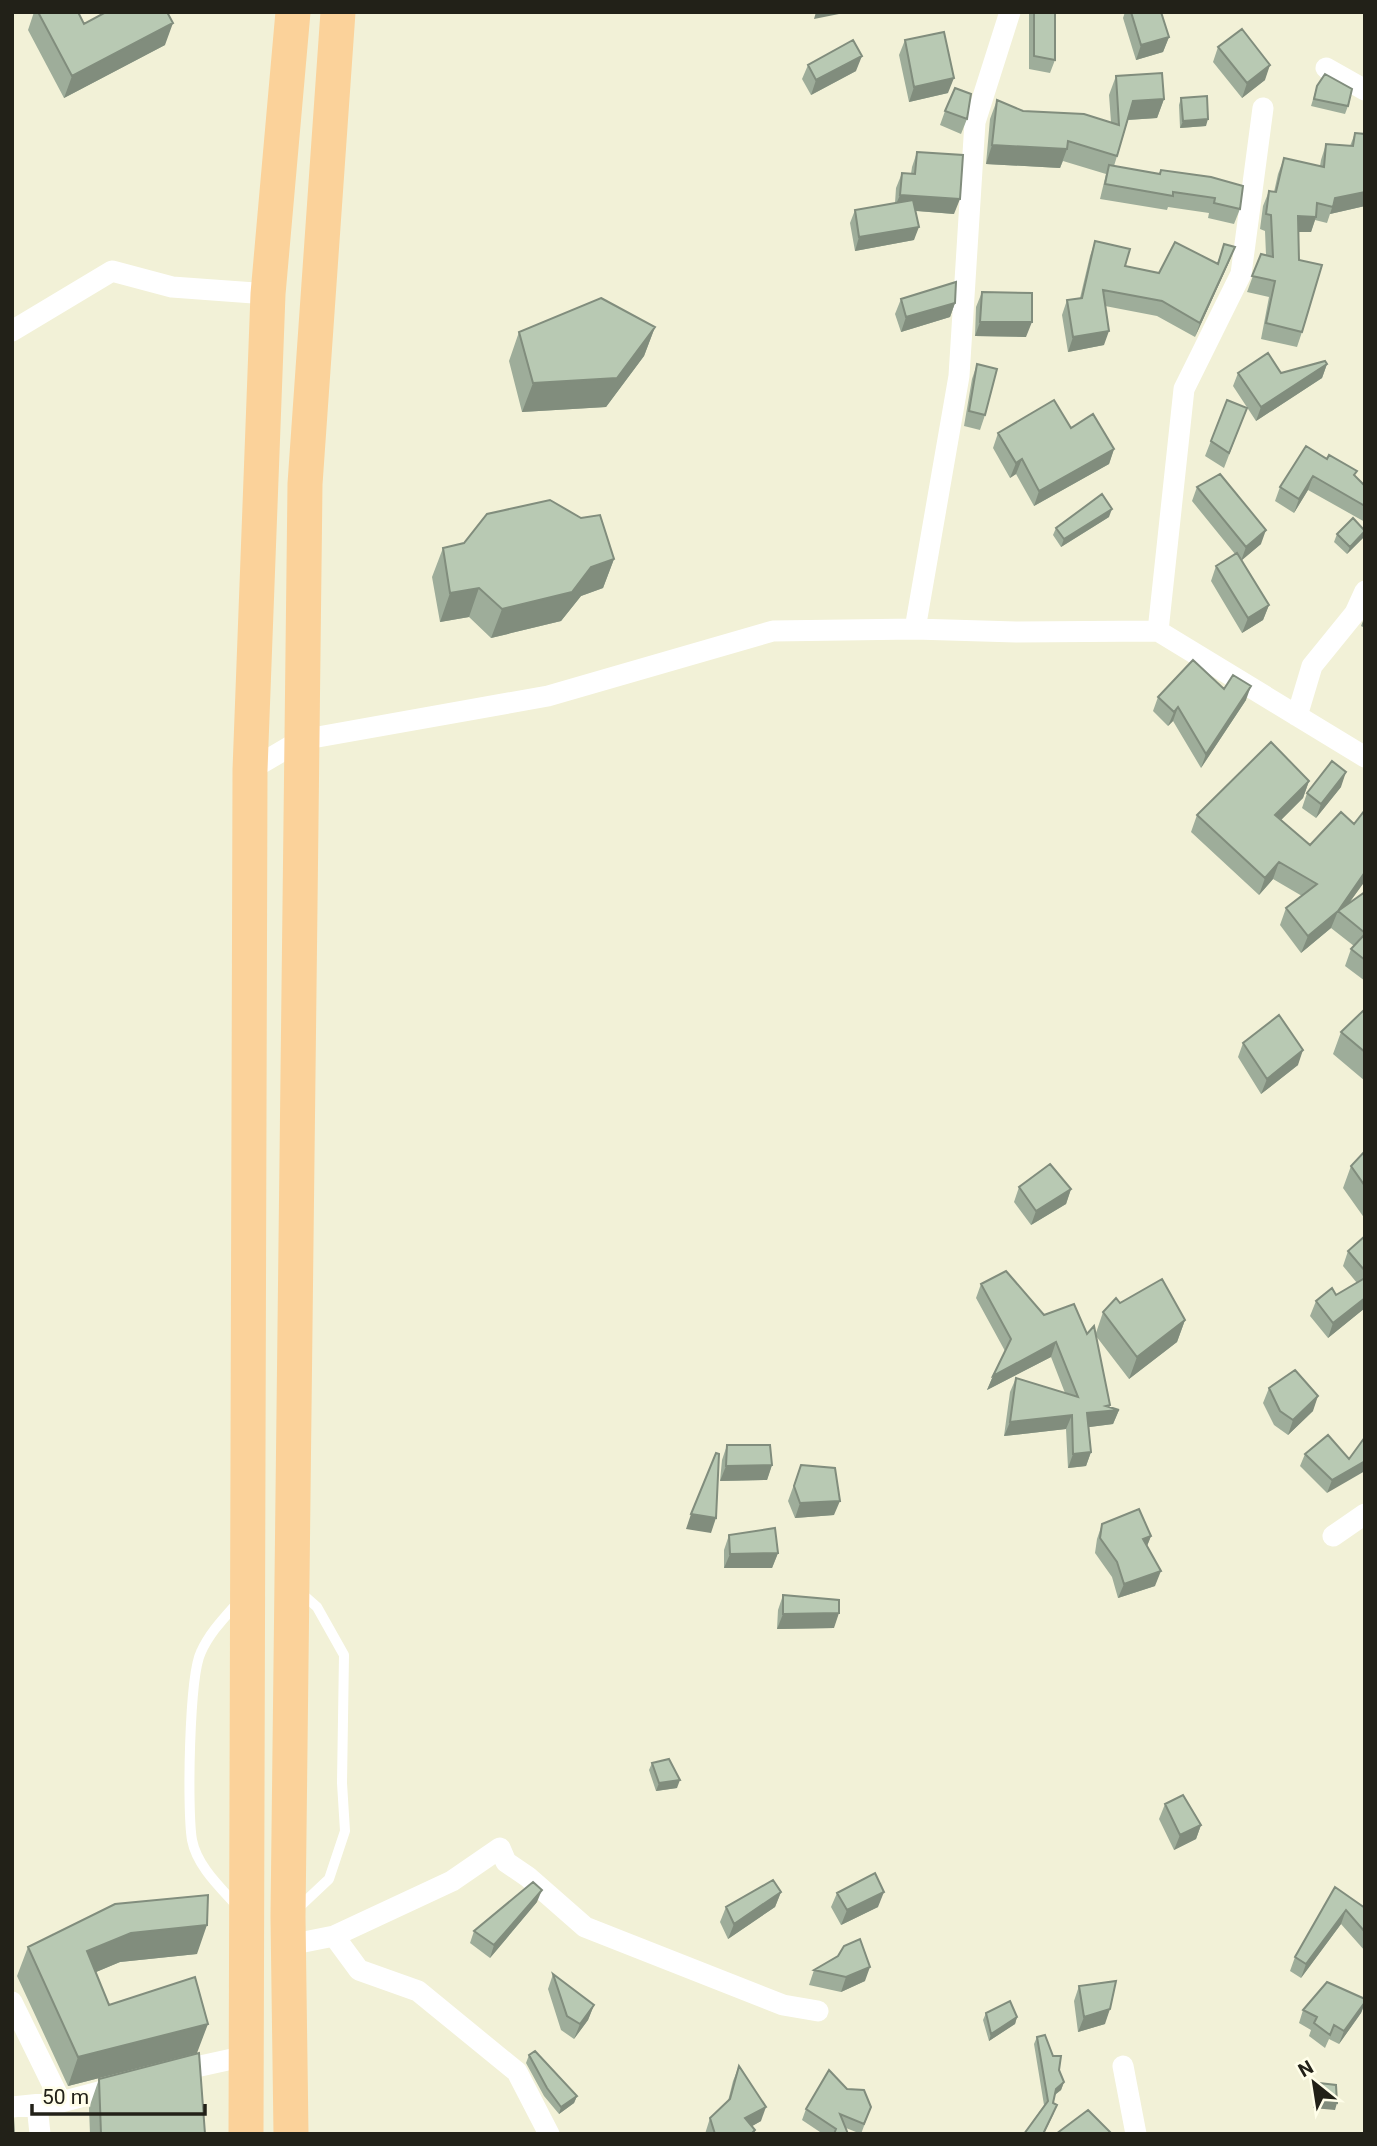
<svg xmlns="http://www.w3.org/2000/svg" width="1377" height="2146" font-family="Roboto,sans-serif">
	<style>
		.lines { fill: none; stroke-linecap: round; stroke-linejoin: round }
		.service { stroke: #fff; stroke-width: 10 }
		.minor { stroke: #fff; stroke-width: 21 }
		.trunk { stroke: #fbd29a; stroke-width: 35 }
		.wall { fill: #9ead9a }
		.shaded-wall { fill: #818d7d }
		.building { fill: #b8c9b3; stroke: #818d7d; stroke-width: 2 }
	</style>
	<rect width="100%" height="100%" fill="#f2f1d7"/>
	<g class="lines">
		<path class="service" d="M237 1906C220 1887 197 1866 192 1840 187 1811 189 1676 201 1652 210 1632 225 1617 239 1601
			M295 1911 329 1879 345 1831 342 1783 344 1655 317 1607 300 1592"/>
		<path class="minor" d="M1326 68 1365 90
			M12 331 112 271 172 287 268 294
			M915 629 959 376 975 122 1010 12
			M1158 631 1184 389 1241 274 1263 108
			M1297 716 1312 666 1355 613 1365 591
			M250 770 301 740 548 696 773 631 915 629 1016 632 1158 631 1365 757
			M1333 1536 1365 1514
			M334 1936 452 1881 500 1848 506 1862 528 1877 585 1927 783 2005 818 2011
			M289 1945 334 1936 359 1970 418 1991 517 2072 549 2134
			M12 2002 61 2102
			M1123 2066 1136 2134
			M173 2072 246 2056
			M37 2105 40 2134
			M12 2107 61 2102 122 2086"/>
		<path class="trunk" d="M246 2134 250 770 268 294 293 12
			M291 2134 288 1917 305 484 338 12"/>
	</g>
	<path class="wall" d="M34 12H78L84 24 165 45 64 98 28 30Z
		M1029 12H1055V60L1050 73 1029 69Z
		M1125 12H1161L1169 37 1163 52 1136 60 1123 18Z
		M905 40 948 93 909 102 899 55Z
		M1218 47 1265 80 1242 98 1213 62Z
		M808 65 856 71 811 95 802 79Z
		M1116 76 1164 99 1157 118 1128 120 1114 166 1159 174 1161 170 1240 209 1234 224 1208 218 1209 213 1168 207 1167 210 1100 199 1106 174 1063 161 1060 168 986 164 990 119 997 100 1023 111 1111 122 1109 95Z
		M1317 86 1348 106 1345 114 1311 106Z
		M1181 98 1206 126 1180 128 1179 105Z
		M945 111 967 119 961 134 940 125Z
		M1355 133 1365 134V206L1330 214 1327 223 1315 220 1311 232H1298L1302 332 1297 347 1261 339 1269 297 1247 292 1261 254 1266 255 1265 231 1260 229 1263 206 1269 191 1274 192 1278 174 1284 158 1320 166 1321 160 1326 144 1350 146Z
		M917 152 954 214 916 211 914 240 855 251 850 223 855 210 895 203 896 188 902 173 911 174 912 167Z
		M1095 241 1125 266 1159 273 1217 264 1224 244 1235 247 1229 262 1195 337 1157 316 1105 306 1104 345 1068 352 1062 315 1067 300 1080 298 1090 256Z
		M982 292 1026 337 975 336 976 307Z
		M901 299 955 303 950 317 901 332 895 314Z
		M655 327 644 356 606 407 522 412 509 361 519 332Z
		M977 364 985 415 980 430 964 426 972 379Z
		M1327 364 1322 378 1256 421 1233 386 1238 373H1281Z
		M1227 400 1247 408 1224 468 1205 456Z
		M1071 428 1114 449 1109 464 1034 506 1016 474 1010 478 993 448 998 433Z
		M1306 446 1365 486V522L1308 490 1294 513 1275 501 1280 487Z
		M1197 487 1261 544 1241 560 1269 605 1263 620 1242 633 1211 581 1216 566 1235 554 1192 501Z
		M1109 517 1061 547 1053 535 1056 528Z
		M1365 530 1363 538 1347 554 1334 542 1337 534Z
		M443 548 614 559 603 588 581 596 561 621 491 638 469 617 440 622 432 577Z
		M1365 616V628L1361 626Z
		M1224 689 1246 700 1201 768 1173 721 1168 726 1153 711 1158 697Z
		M1309 781 1303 798 1281 820 1310 845 1354 824 1365 810V881L1349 903 1365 892V981L1345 966 1351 949 1354 946 1331 928 1301 953 1280 925 1286 908 1302 896 1273 879 1259 895 1191 832 1197 815Z
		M1341 787 1316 818 1302 808 1307 793Z
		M1365 1009V1081L1333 1054 1341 1032Z
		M1243 1043 1298 1065 1261 1094 1238 1057Z
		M1365 1151V1219L1343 1188 1351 1166Z
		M1019 1187 1071 1189 1066 1204 1031 1225 1014 1202Z
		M1365 1236V1308L1328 1338 1310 1316 1316 1301 1336 1295 1357 1283 1343 1266 1348 1251Z
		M981 1284 1044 1315 1087 1334 1096 1333 1103 1312 1120 1303 1185 1320 1177 1342 1129 1379 1096 1336 1110 1405 1109 1407 1119 1410 1113 1424 1089 1427 1091 1452 1086 1466 1068 1468 1066 1429 1004 1436 1010 1392 1016 1378 1065 1393 1051 1357 987 1390 993 1376 1005 1351 976 1298Z
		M1269 1388 1313 1411 1288 1435 1274 1425 1263 1403Z
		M727 1445 772 1465 767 1480 720 1481 722 1460Z
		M1305 1454 1349 1459 1327 1493 1300 1466Z
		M801 1465 834 1515 795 1518 788 1501Z
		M1102 1524 1151 1536 1147 1546 1155 1586 1118 1598 1112 1577 1095 1553 1097 1539Z
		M729 1535 778 1553 772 1568H724V1550Z
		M783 1595 834 1628 777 1629 778 1610Z
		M652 1763 677 1788 656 1791 649 1770Z
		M1165 1804 1201 1825 1196 1839 1174 1850 1159 1819Z
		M1335 1887 1365 1908V1951L1341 1924 1301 1978 1290 1971 1295 1957Z
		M781 1892 775 1907 728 1939 720 1922 726 1907Z
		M837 1893 878 1907 841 1925 831 1907Z
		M537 1902 490 1958 470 1943 474 1931Z
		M28 1947 197 1954 120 1962 96 1972 109 2005 197 2053 68 2086 17 1976Z
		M838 1956 865 1981 841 1992 809 1985 814 1970Z
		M553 1974 594 2005 588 2020 574 2039 561 2030 548 1989Z
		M1079 1986 1105 2024 1078 2032 1074 2001Z
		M1365 1999V2004L1361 2013 1339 2044 1329 2039 1325 2048 1309 2036 1311 2030 1299 2023 1303 2010Z
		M986 2013 1017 2017 1015 2024 989 2041 983 2020Z
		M1037 2037 1059 2070 1064 2082 1061 2090 1055 2095 1053 2103 1054 2113 1044 2134H1024L1044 2105 1034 2044Z
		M529 2055 577 2096 574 2103 559 2114 544 2096 526 2063Z
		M739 2066 761 2121 752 2126 755 2130 754 2134H705L710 2118 728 2101 733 2081Z
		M99 2079 205 2134H90L89 2108Z
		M847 2089 871 2107 861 2134 846 2128 848 2134H823L802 2120 806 2109Z"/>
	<path class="shaded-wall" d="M816 12H849L814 19Z
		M173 23 165 45 64 98 72 76Z
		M1169 37 1163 52 1136 60 1141 45Z
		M862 56 856 71 811 95 816 80Z
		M1270 65 1265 80 1242 98 1247 83Z
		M954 78 948 93 909 102 914 87Z
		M1164 99 1157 118 1126 120 1133 101Z
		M1208 119 1206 126 1180 128 1183 121Z
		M992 145 1067 149 1060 168 986 164Z
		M1365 192V206L1330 214 1335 198Z
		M900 195 960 199 954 214 894 209Z
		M1298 216 1316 217 1311 232H1292Z
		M919 227 914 240 855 251 859 237Z
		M1235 247 1229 262 1195 337 1200 323Z
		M955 303 950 317 901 332 906 317Z
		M980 322H1032L1026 337 975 336Z
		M655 327 644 356 606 407 522 412 533 383Z
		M1109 331 1104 345 1068 352 1073 337Z
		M1327 364 1322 378 1256 421 1261 407Z
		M1114 449 1109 464 1034 506 1039 491Z
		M1022 459 1016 474 1010 478 1016 463Z
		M1313 476 1308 490 1294 513 1299 499Z
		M1112 509 1109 517 1061 547 1064 539Z
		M1266 530 1261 544 1241 561 1246 547Z
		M1365 531 1363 538 1347 554 1350 547Z
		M614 559 603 588 581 596 561 621 491 638 502 609 591 567Z
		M479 588 469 617 440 622 450 593Z
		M1269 605 1263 620 1242 633 1248 618Z
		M1251 686 1246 700 1201 768 1206 754Z
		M1178 707 1173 721 1168 726 1174 712Z
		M1346 772 1341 787 1316 818 1321 804Z
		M1309 781 1303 798 1269 832 1275 815Z
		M1279 862 1273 879 1259 895 1265 878Z
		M1365 872V881L1341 914 1338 911Z
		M1338 911 1331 928 1301 953 1308 936Z
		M1303 1050 1298 1065 1261 1094 1267 1079Z
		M1071 1189 1066 1204 1031 1225 1036 1211Z
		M1365 1298V1308L1328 1338 1333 1323Z
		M1185 1320 1177 1342 1129 1379 1137 1357Z
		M1056 1342 1051 1357 987 1390 993 1376Z
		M1318 1396 1313 1411 1288 1435 1293 1420Z
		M1110 1405 1108 1411 1119 1410 1113 1424 1082 1428 1087 1413Z
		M1072 1415 1066 1429 1004 1436 1010 1422Z
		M1091 1452 1086 1466 1068 1468 1073 1454Z
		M1365 1461V1471L1327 1493 1332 1480Z
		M772 1465 767 1480 720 1481 726 1466Z
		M840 1501 834 1515 795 1518 800 1503Z
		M691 1514 716 1518 711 1533 686 1529Z
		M1151 1536 1145 1551 1143 1539Z
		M778 1553 772 1568H724L730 1554Z
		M1161 1571 1155 1586 1118 1598 1124 1584Z
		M839 1613 834 1628 777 1629 783 1614Z
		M680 1780 677 1788 656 1791 659 1783Z
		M1201 1825 1196 1839 1174 1850 1180 1835Z
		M542 1890 537 1902 490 1958 494 1945Z
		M781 1892 775 1907 728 1939 734 1924Z
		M884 1892 878 1907 841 1925 847 1910Z
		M1346 1910 1341 1924 1301 1978 1306 1964Z
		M207 1925 197 1954 120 1962 77 1980 87 1951 131 1933Z
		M870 1967 865 1981 841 1992 846 1977Z
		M1365 2002 1361 2013 1339 2044 1344 2031Z
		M594 2005 588 2020 574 2039 580 2024Z
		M1110 2009 1105 2024 1078 2032 1084 2017Z
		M1017 2017 1015 2024 989 2041 991 2034Z
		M208 2024 197 2053 68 2086 78 2057Z
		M1064 2082 1061 2090 1053 2096 1056 2089Z
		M577 2096 574 2103 559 2114 561 2107Z
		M1316 2100 1337 2103 1335 2110 1313 2108Z
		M766 2107 761 2121 740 2133 745 2118Z"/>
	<path class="building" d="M38 12H78L84 24 106 12H167L173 23 72 76Z
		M1034 12H1055V60L1034 56Z
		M1131 12H1161L1169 37 1141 45Z
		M1242 29 1270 65 1247 83 1218 47Z
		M944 32 954 78 914 87 905 40Z
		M853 40 862 56 816 80 808 65Z
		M1162 73 1164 99 1133 101 1117 156 1068 141 1067 149 992 145 997 100 1023 111 1084 114 1119 125 1116 76Z
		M1325 74 1352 89 1348 106 1314 99 1317 86Z
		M955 88 971 94 967 119 945 111Z
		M1207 96 1208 119 1183 121 1181 98Z
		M1355 133 1365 134V192L1335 198 1333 207 1317 203 1316 217 1298 216 1299 260 1322 265 1302 332 1266 323 1275 281 1252 276 1261 254 1273 257 1271 215 1266 214 1269 191 1276 192 1284 158 1324 167 1326 144 1353 146Z
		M917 152 963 155 960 199 900 195 902 173 915 174Z
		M1109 165 1160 174 1161 170 1211 177 1243 186 1240 209 1214 203 1215 198 1173 192V196L1105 184Z
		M913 200 919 227 859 237 855 210Z
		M1095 241 1130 249 1125 266 1159 273 1175 242 1218 264 1224 244 1235 247 1200 323 1162 301 1103 290 1109 331 1073 337 1067 300 1082 298Z
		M956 282 955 303 906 317 901 299Z
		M982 292 1032 293V322H980Z
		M601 298 655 327 617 378 533 383 519 332Z
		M1268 353 1281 373 1325 361 1327 364 1261 407 1238 373Z
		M977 364 997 369 985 415 969 411Z
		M1054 400 1071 428 1093 414 1114 449 1039 491 1022 459 1016 463 998 433Z
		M1227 400 1247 408 1229 453 1211 441Z
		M1306 446 1327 459 1329 455 1357 471 1354 475 1365 486V506L1313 476 1299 499 1280 487Z
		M1220 474 1266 530 1246 547 1197 487Z
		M1102 494 1112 509 1064 539 1056 528Z
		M550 500 581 518 600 515 614 559 591 567 572 592 502 609 479 588 450 593 443 548 464 543 487 514Z
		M1353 518 1365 531 1350 547 1337 534Z
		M1237 553 1269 605 1248 618 1216 566Z
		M1193 660 1224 689 1233 675 1251 686 1206 754 1178 707 1174 712 1158 697Z
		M1271 742 1309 781 1275 815 1310 845 1341 812 1354 824 1365 810V872L1338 911 1365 892V933L1338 911 1308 936 1286 908 1317 884 1279 862 1265 878 1197 815Z
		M1332 761 1346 772 1321 804 1307 793Z
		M1365 934V960L1351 949Z
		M1365 1009V1052L1341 1032Z
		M1279 1015 1303 1050 1267 1079 1243 1043Z
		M1365 1151V1186L1351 1166Z
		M1050 1164 1071 1189 1036 1211 1019 1187Z
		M1365 1236V1271L1348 1251Z
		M1006 1271 1044 1315 1074 1304 1087 1334 1094 1326 1110 1405 1106 1406 1119 1410 1087 1413 1091 1452 1073 1454 1072 1415 1010 1422 1016 1378 1078 1397 1056 1342 993 1376 1011 1339 981 1284Z
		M1365 1278V1298L1333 1323 1316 1301 1332 1288 1336 1295Z
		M1162 1279 1185 1320 1137 1357 1103 1312 1116 1298 1120 1303Z
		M1295 1370 1318 1396 1293 1420 1280 1411 1269 1388Z
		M1328 1435 1349 1459 1365 1437V1461L1332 1480 1305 1454Z
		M727 1445H770L772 1465 726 1466Z
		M716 1453 719 1454 716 1518 691 1514Z
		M801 1465 835 1468 840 1501 800 1503 794 1486Z
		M1139 1509 1151 1536 1143 1539 1161 1571 1124 1584 1117 1562 1100 1538 1102 1524Z
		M775 1528 778 1553 730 1554 729 1535Z
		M783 1595 839 1600V1613L783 1614Z
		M669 1759 680 1780 659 1783 652 1763Z
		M1183 1795 1201 1825 1180 1835 1165 1804Z
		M875 1873 884 1892 847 1910 837 1893Z
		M773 1880 781 1892 734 1924 726 1907Z
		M533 1882 542 1890 494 1945 474 1931Z
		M1335 1887 1365 1908V1932L1346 1910 1306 1964 1295 1957Z
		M208 1895 207 1925 131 1933 87 1951 109 2005 195 1977 208 2024 78 2057 28 1947 115 1904Z
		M860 1939 870 1967 846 1977 814 1970 838 1956 844 1946Z
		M553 1974 594 2005 580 2024 567 2016Z
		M1116 1981 1110 2009 1084 2017 1079 1986Z
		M1327 1982 1365 1999V2002L1344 2031 1334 2025 1330 2035 1314 2023 1317 2017 1303 2010Z
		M1010 2001 1017 2017 991 2034 986 2013Z
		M1045 2035 1053 2056H1061L1059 2070 1064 2082 1056 2089 1053 2103 1057 2105 1043 2134H1024L1048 2101 1037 2037Z
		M535 2051 577 2096 561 2107 547 2088 529 2055Z
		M199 2053 205 2134H101L99 2079Z
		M739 2066 766 2107 745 2118 755 2130 751 2134H715L710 2118 730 2099Z
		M829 2070 847 2089 864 2090 871 2107 864 2124 840 2114 848 2134H834L836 2129 806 2109Z
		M1319 2083 1336 2085 1337 2103 1316 2100Z
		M1088 2110 1112 2134H1056Z
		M12 2118H13L14 2134H12Z"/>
	<rect width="1377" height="2146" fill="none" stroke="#222118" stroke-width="28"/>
	<g transform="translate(1314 2083) rotate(330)" stroke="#fffee9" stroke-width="5" paint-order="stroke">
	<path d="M0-5L12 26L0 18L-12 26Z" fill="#222118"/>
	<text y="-10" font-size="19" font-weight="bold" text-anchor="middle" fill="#222118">N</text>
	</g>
	<path d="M32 2104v10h173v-10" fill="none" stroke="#222118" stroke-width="3.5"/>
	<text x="42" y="2104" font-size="21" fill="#222118" stroke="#fffee9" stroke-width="5" paint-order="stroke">50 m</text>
</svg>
